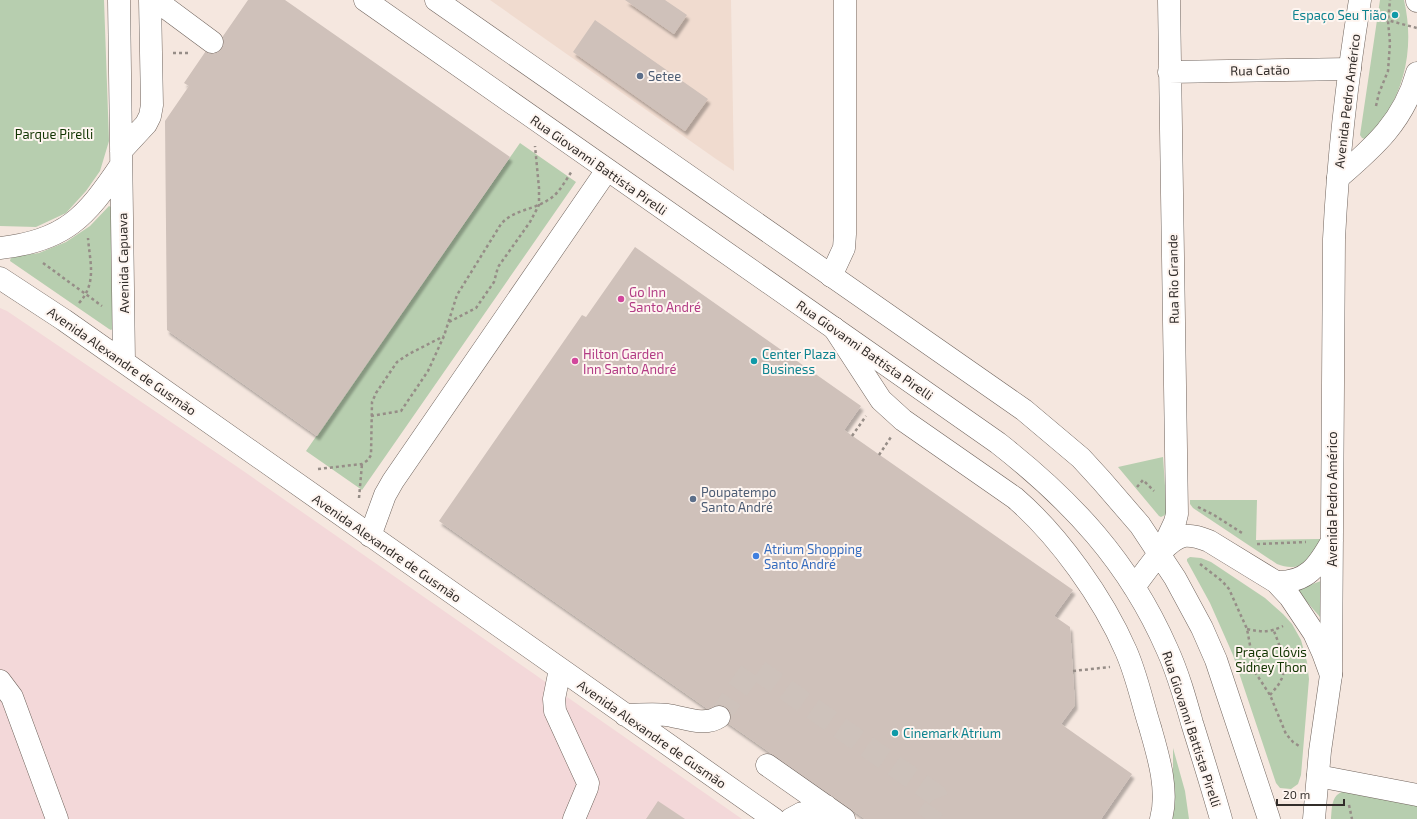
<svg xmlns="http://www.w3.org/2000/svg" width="1417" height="819" font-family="'Exo 2',sans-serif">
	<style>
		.built { fill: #f0dbcf }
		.industrial { fill: #f3d8d9 }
		.green { fill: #b7ceaf }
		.building { fill: #cfc1ba; filter: url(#shadow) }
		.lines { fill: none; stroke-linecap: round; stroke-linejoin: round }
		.minor-tunnel { stroke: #cec2bb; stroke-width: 22; stroke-dasharray: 22 11; stroke-linecap: butt }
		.minor-casing { stroke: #70645d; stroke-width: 23 }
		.major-casing { stroke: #70645d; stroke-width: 23 }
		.highway-casing { stroke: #70645d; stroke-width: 23 }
		.path { stroke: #968d87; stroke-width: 2.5; stroke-dasharray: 3 3; stroke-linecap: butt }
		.minor { stroke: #fff; stroke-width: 22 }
		.major { stroke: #fff; stroke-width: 22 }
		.highway { stroke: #fff; stroke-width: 22 }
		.culture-dot { fill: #0f9aa8; stroke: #fef5f0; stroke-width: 1.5 }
		.service-dot { fill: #5c6f8a; stroke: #fef5f0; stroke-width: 1.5 }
		.hotel-dot { fill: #d1479c; stroke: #fef5f0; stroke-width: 1.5 }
		.shop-dot { fill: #3f7fe0; stroke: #fef5f0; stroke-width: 1.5 }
		.labels { text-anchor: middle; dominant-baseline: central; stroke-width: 4; stroke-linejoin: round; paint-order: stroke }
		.culture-label { font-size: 13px; fill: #0d838f; stroke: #fef5f0; text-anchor: start }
		.street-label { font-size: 13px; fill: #322d2a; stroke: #fef5f0 }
		.service-label { font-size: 13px; fill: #4e5e75; stroke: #fef5f0; text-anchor: start }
		.park-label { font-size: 13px; fill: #113401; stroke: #fef5f0 }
		.hotel-label { font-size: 13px; fill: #b23c85; stroke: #fef5f0; text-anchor: start }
		.shop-label { font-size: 13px; fill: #366cbe; stroke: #fef5f0; text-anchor: start }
	</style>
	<defs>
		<filter id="shadow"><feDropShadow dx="2.5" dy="4.5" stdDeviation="1" flood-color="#0004"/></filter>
	</defs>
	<rect width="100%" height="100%" fill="#f5e7df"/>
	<path class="built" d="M490 0H731L734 171 716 159Z"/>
	<path class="industrial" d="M0 308 7 311 239 468 742 819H0Z"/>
	<path class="green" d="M0 0H104L109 141 100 171 86 191 66 213 36 227 0 226Z
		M1380 0H1404C1413 39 1408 79 1387 113 1384 118 1381 125 1377 129 1374 133 1369 136 1365 139L1362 138 1360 135Z
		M520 143 576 182 362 490 306 451Z
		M109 206 111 207 114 328 111 330 109 329 10 261 11 257 39 253 66 242 90 226Z
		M1163 457 1167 514 1161 517 1159 516 1118 467Z
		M1190 500H1257L1256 540 1320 539C1317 561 1298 573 1277 564L1193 508 1190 504Z
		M1190 557 1201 558 1211 562 1265 598 1283 614 1292 624 1301 640 1307 662 1309 679 1301 775 1298 784 1291 789 1280 788 1276 783 1233 655 1210 603 1187 561V559Z
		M1321 581 1322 617H1320L1299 593 1298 589Z
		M1173 748 1185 791 1189 819H1171L1173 802Z
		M1342 792H1346L1417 804V819H1331C1332 809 1331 796 1342 792Z"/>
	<path class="building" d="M248 0H285L510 157 317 436 167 330 165 121 189 86 184 83 212 42 221 39Z
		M625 0H665L687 15 674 34Z
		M595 20 708 99 685 131 573 52Z
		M635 247 861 406 844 430 1073 590 1054 616 1070 627 1075 705 1061 724 1132 774 1101 819H865L439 521 582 315 586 317Z
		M658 801 685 819H646Z"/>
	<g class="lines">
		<path class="minor-tunnel" d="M719 717 752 669 755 668 936 795 938 800V802L926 819"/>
		<g class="minor-casing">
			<path id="minor" d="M119 0 124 362
				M1417 0V1
				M150 2H158L212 42
				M1169 72 1350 69
				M121 151 146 124 150 116 152 105 150 0
				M1338 178C1374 147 1404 121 1417 73
				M0 248C65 241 86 217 121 165
				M831 276 844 248 845 234V0
				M0 278 64 320 774 819
				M834 328 881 400 903 420 1015 498C1059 536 1103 598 1126 651 1137 676 1142 702 1150 727 1158 755 1169 790 1161 819
				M370 536 385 495 393 481 607 170
				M1160 554 1175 522 1177 514 1169 0
				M560 669 554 699 555 711 588 783 587 788 574 819
				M0 681 12 697 57 819
				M625 715C639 715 653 713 667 715 683 717 704 727 719 717
				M767 765 844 819
				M1318 776 1417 795
				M791 819 802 813 826 806"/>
		</g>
		<g class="major-casing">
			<path id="major" d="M1276 582C1307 583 1318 566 1332 541
				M1314 819 1320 751 1331 675 1334 239C1338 159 1347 79 1360 0"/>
		</g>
		<g class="highway-casing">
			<path id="highway" d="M365 0 998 443C1072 501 1129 562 1167 649 1178 673 1185 698 1192 723 1202 755 1212 787 1221 819
				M436 0 1024 410 1081 458 1102 481 1140 525 1175 578 1202 628 1216 660 1269 819
				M1134 587C1146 572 1165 540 1184 536 1193 535 1201 538 1209 541L1276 582 1290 597 1314 633 1323 653 1331 675"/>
		</g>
		<path class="path" d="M1379 18 1417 28
			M173 53H188
			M1376 106 1379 93 1388 71 1390 43 1388 21 1390 0
			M43 263 102 306
			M79 303C97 283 90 263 88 238
			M449 322 476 308 494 282 498 267 530 222 539 205V188L535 146
			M371 416 401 411 428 371 444 336 457 295 501 224C513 210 533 210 548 200 559 194 565 181 572 171
			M852 436 866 416
			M879 455 891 437
			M318 469 362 464 368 460 371 455 372 402 376 393 397 362 409 354 444 336
			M1137 487 1143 480 1154 491
			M359 498 362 464
			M1198 507 1214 515 1242 533
			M1257 544 1306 542
			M1200 564 1222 581 1229 589 1247 629 1255 672 1270 695 1286 734 1293 742 1299 746
			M1247 629C1261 632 1269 633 1283 626
			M1073 671 1110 667
			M1270 695C1274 690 1279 685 1281 680 1289 665 1279 645 1274 631
			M1349 805 1352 819"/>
		<use href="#minor" class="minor"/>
		<use href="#major" class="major"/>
		<use href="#highway" class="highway"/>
	</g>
	<g class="culture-dot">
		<circle cx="1395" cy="15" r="4"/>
		<circle cx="754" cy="361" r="4"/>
		<circle cx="895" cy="733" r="4"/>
	</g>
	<g class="service-dot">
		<circle cx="640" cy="76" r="4"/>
		<circle cx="693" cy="499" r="4"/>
	</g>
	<g class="hotel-dot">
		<circle cx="621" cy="299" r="4"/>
		<circle cx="575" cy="361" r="4"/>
	</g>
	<circle class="shop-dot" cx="756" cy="556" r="4"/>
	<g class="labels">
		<g class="culture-label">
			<text x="1387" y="15" text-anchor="end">Espaço Seu Tião</text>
			<text x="762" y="354">Center Plaza<tspan x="762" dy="15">Business</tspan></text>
			<text x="903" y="733">Cinemark Atrium</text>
		</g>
		<g class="street-label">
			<text transform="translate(1260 70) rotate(-1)">Rua Catão</text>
			<text transform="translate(1347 101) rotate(-83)">Avenida Pedro Américo</text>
			<text transform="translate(599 165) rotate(35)">Rua Giovanni Battista Pirelli</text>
			<text transform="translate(123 263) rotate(-91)">Avenida Capuava</text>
			<text transform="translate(1173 279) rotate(-91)">Rua Rio Grande</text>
			<text transform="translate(865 350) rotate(35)">Rua Giovanni Battista Pirelli</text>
			<text transform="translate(122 361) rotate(35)">Avenida Alexandre de Gusmão</text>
			<text transform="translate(1332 499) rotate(-90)">Avenida Pedro Américo</text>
			<text transform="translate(387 548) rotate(35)">Avenida Alexandre de Gusmão</text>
			<text transform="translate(1192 729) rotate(72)">Rua Giovanni Battista Pirelli</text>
			<text transform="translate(652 734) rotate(35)">Avenida Alexandre de Gusmão</text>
		</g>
		<g class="service-label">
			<text x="648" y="76">Setee</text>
			<text x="701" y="492">Poupatempo<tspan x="701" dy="15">Santo André</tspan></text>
		</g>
		<g class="park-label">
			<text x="54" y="134">Parque Pirelli</text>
			<text x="1271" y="652">Praça Clóvis<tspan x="1271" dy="15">Sidney Thon</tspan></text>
		</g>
		<g class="hotel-label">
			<text x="629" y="292">Go Inn<tspan x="629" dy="15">Santo André</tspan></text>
			<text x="583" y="354">Hilton Garden<tspan x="583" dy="15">Inn Santo André</tspan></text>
		</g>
		<g class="shop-label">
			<text x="764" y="549">Atrium Shopping<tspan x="764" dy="15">Santo André</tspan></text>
		</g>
	</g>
	<path d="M1277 799v6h67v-6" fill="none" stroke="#322d2a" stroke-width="2"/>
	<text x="1283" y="799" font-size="12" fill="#322d2a" stroke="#fef5f0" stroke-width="3" paint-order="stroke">20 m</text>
</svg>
